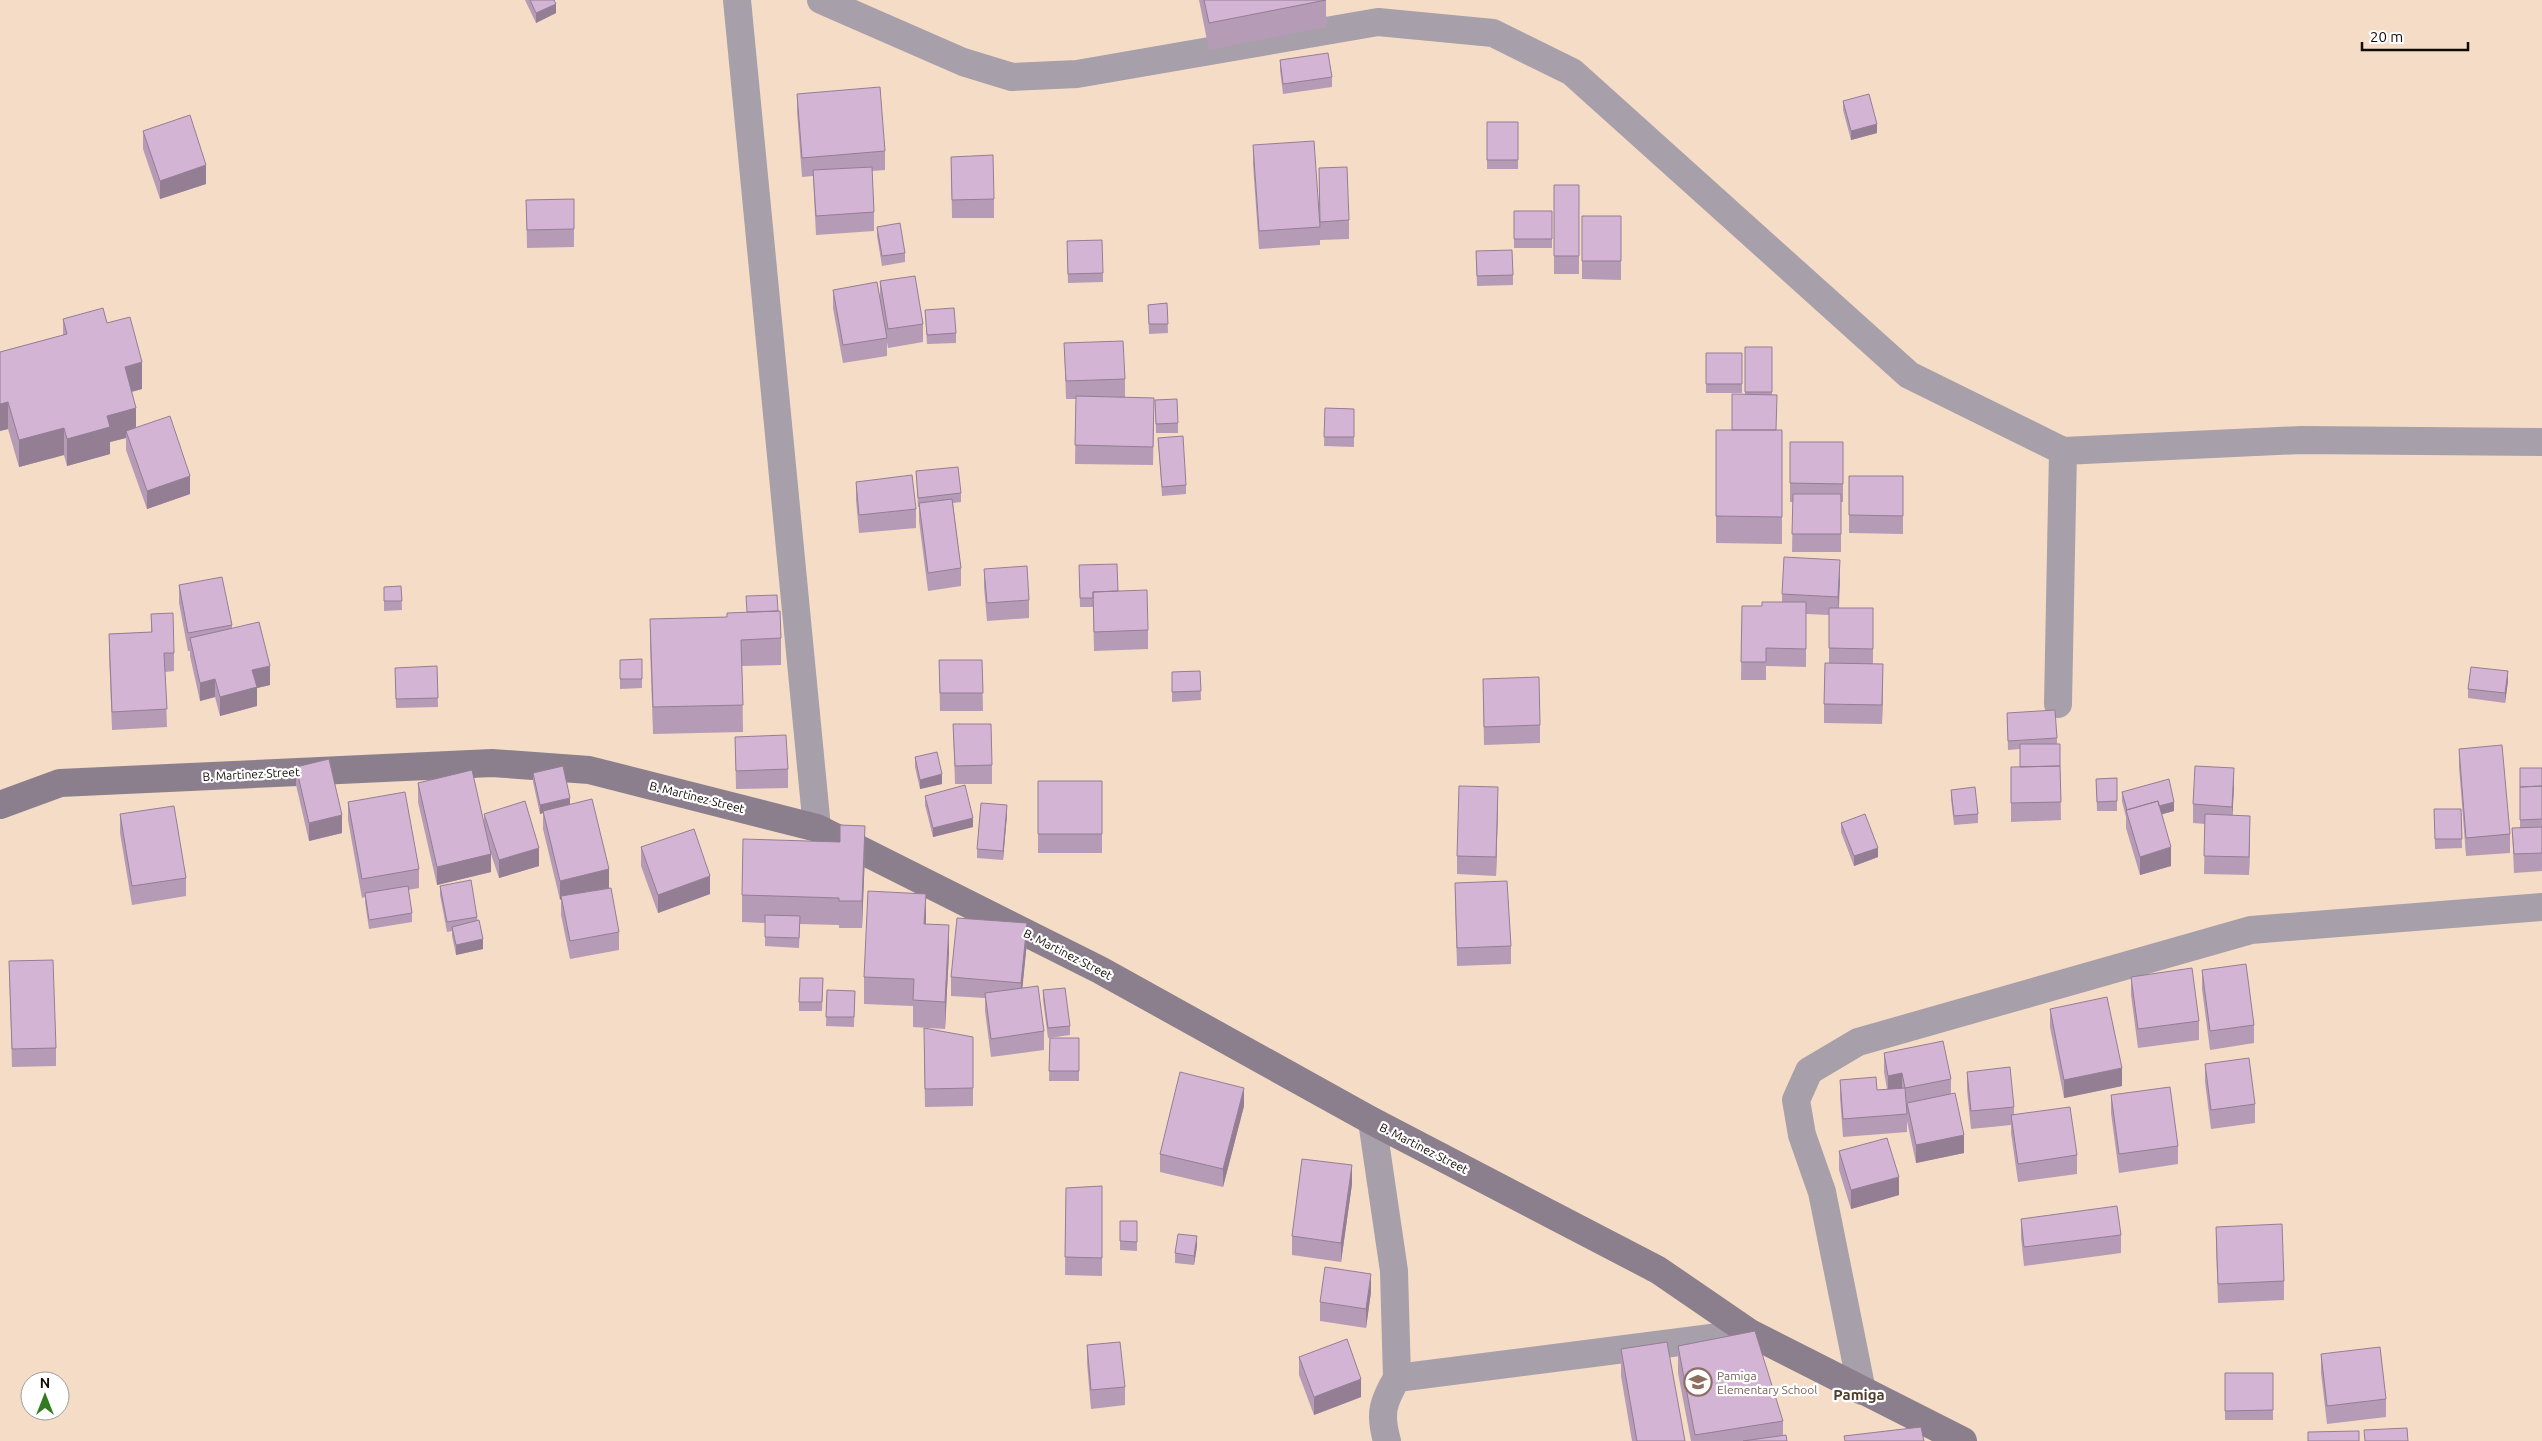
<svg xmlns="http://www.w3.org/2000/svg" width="2542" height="1441" font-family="Ubuntu,sans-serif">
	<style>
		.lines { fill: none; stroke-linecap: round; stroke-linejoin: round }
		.street { stroke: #a79fa9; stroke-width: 28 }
		.secondary { stroke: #8b7f8d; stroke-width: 28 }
		.wall { fill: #b59bb6 }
		.shaded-wall { fill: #947e94 }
		.building { fill: #d3b4d4; stroke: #947e94 }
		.labels { text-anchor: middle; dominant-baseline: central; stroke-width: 4.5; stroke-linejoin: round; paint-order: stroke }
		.street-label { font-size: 12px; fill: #120a05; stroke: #fff }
		.education-label { font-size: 12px; fill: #785e54; stroke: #fff; text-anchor: start }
		.quarter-label { font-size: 15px; font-weight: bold; fill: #4e3b29; stroke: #fff }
	</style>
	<rect width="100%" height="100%" fill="#f5dcc7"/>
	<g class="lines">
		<path class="street" d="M737 0 817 828
			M821 0 963 62 1012 77 1077 74 1378 22 1493 33 1572 72 1909 375 2063 451 2301 440 2542 442
			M2058 704 2063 451
			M1372 1121 1394 1271 1397 1378 1750 1333
			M1862 1391 1822 1192 1802 1135 1796 1100 1809 1071 1858 1042 2251 930 2542 907
			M1387 1441C1379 1413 1383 1402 1397 1378"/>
		<path class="secondary" d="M0 805 60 783 492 763 589 770 817 828 1100 970 1372 1121 1658 1270 1750 1333 1963 1441"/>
	</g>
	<path class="wall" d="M525 0H554L556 13 536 23Z
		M1199 0H1326V27L1209 50Z
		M1280 60 1332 77V87L1283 94 1280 70Z
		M797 94 885 151V170L872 171 874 212V231L816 235 813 176 802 177 797 112Z
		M1843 101 1877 133 1851 140 1843 110Z
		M1487 122H1518V169H1487Z
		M143 131 206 184 160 199 143 149Z
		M1253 145 1320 227V245L1259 249 1253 164Z
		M951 157 994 199V218H952Z
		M1319 168 1349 220V239L1320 240Z
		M1554 185H1579V274H1554Z
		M574 199V247L527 248 526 200Z
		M1514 211H1552V248H1514Z
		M1582 216H1621V280L1582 279Z
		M877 227 905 253V262L882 266 877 236Z
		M1067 251 1103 273V282L1068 283Z
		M1476 251 1513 275V285L1477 286Z
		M880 281 923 324V342L888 348 880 300Z
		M833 290 887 338V356L843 363 833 308Z
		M1167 303 1168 333 1149 334 1148 305Z
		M925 310 956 333V343L927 344Z
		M63 319 107 323 142 389 132 392 136 428 190 494 147 509 126 450V438L110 442V454L67 466 64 455 19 467 8 429 0 431V352L63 335Z
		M1064 343 1125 379V397L1154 416 1153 465 1075 464 1076 399H1066Z
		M1745 347H1772V395L1776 430H1782V544L1716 543V430H1732L1745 395Z
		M1706 353H1742V393H1706Z
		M1155 400 1178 423V433H1156Z
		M1325 408 1354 409V447L1324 446Z
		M1158 438 1186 485V494L1162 496Z
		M1790 442H1843V502H1841V552H1792L1793 502H1790Z
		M916 471 961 493V502L953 503 961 568V586L928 591 919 521V507H918Z
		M1849 476H1903V534L1849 533Z
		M856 482 916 509V528L859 533 856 500Z
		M984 569 1029 600V618L987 621 984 587Z
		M1079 574 1118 591 1148 630V649L1094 651 1093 607H1080Z
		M1840 579 1839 608H1873V664L1883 683 1882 724 1824 723V704L1829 663V615L1806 614V667L1766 666V680H1741L1742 606H1762L1782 602V594Z
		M179 585 232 625V629L270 685 257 688V706L220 716 215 697 200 701 190 656V651H188L179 603Z
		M401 586 402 610 384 611V587Z
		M778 611 781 638V665L742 666 743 732 653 734 650 646V619L727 617Z
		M151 614 174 653V671L165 672 167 727 112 730 109 652V634L151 632Z
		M642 659V688L620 689V660Z
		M939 660H982L983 711H940Z
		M437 666 438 707 396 708 395 677Z
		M1200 671 1201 700 1172 702V672Z
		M1483 679 1540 725V743L1484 745Z
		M2508 681 2505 703 2468 698V689Z
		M2007 713 2057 738V744L2060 766 2061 820 2011 822V767H2020V749L2008 750Z
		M953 724 992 765V784H955Z
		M735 737 788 769V788L736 789Z
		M2459 749 2510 834V853L2466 856 2459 767Z
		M915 757 942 784 920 789 915 767Z
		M296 767 342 833 309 841 296 785Z
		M2520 768H2542V871L2514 873 2512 828H2520Z
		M533 773 570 804 609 888 619 932V950L570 959 561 915V899L560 900 543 829V813L540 814 533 782Z
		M2117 778V811H2097L2096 779Z
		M1038 781H1102V853H1038Z
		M418 783 484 824V814L539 866 499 878 491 854V872L437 885 418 802Z
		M2234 787 2232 815 2250 834 2249 875 2204 874 2205 824 2193 823V804Z
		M1951 790 1978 814V823L1954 825 1951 799Z
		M2122 792 2174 811 2162 814 2171 866 2140 875 2126 828V817L2122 801Z
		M925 796 973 827 933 837 925 805Z
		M348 802 419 869V888L408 890 412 913V922L369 929 365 902V897L362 898 348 820Z
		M1498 805 1496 876 1457 874V856Z
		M2434 809H2461L2462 848 2435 849Z
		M120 814 186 878V896L132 905 120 833Z
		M1007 815 1003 860 977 858V849Z
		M1841 823 1878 857 1854 866 1841 832Z
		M641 847 710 894 658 913 641 866Z
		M865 853 862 928H839V925L800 924 799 948 765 946V923L742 922V895Z
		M1455 883 1511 946V964L1457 966 1455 901Z
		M440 886 477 917 483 949 456 955 452 936V931L447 932 440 895Z
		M926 924 949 952 945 1029 913 1027V1006L864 1004V977Z
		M1027 942 1022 988 1044 1031V1050L991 1057 985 1011V998L951 996V977Z
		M9 961 56 1048V1066L12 1067Z
		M2202 970 2254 1025V1043L2210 1050 2202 989Z
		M2131 977 2199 1021V1040L2138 1048 2131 995Z
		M823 978 822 1011H799V1002Z
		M827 990 855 991 854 1027 826 1026Z
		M1043 990 1070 1026V1035L1048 1038 1043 1000Z
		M2050 1009 2122 1086 2064 1098 2050 1027Z
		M973 1037V1106L925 1107 924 1047Z
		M1050 1038H1079V1081H1049Z
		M1884 1053 1951 1079V1093L1964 1153 1916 1163 1907 1121V1132L1843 1137 1840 1098V1080L1877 1090 1887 1089 1884 1072Z
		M2205 1064 2255 1104V1123L2211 1129 2205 1082Z
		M1967 1072 2014 1107V1115L2077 1155V1174L2018 1182 2011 1133V1125L1971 1129 1967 1090Z
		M2111 1095 2178 1146V1164L2119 1173 2111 1113Z
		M1244 1106 1223 1187 1160 1172V1154Z
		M1839 1151 1899 1195 1851 1209 1839 1170Z
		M1352 1184 1341 1262 1292 1255V1236Z
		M1102 1186V1276L1065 1275 1066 1188Z
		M2021 1219 2121 1235V1253L2024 1266 2021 1237Z
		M1120 1221H1137V1251L1120 1250Z
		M2216 1227 2284 1281V1300L2218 1303 2216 1246Z
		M1197 1246 1194 1265 1175 1263V1253Z
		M1371 1292 1366 1328 1320 1321V1302Z
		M1087 1345 1125 1387V1405L1091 1409 1087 1363Z
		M1678 1346 1783 1421V1435L1787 1441H1691L1678 1373Z
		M1621 1349 1685 1441H1632L1621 1376Z
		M2321 1354 2386 1399V1417L2327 1424 2321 1373Z
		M1299 1357 1361 1397 1314 1415 1299 1375Z
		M2225 1373H2273V1420H2225Z"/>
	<path class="shaded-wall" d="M556 4V13L536 23V13Z
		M1877 124V133L1851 140V131Z
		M206 165V184L160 199V181Z
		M142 362V389L125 393V367Z
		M8 402V429L0 431V404Z
		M136 408V435L126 431V438L110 442V454L67 466V439L107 416Z
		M64 428V455L19 467V440Z
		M190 476V494L147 509V491Z
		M1840 560V579L1838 615V597Z
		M1883 664V683L1882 724V705Z
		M270 666V685L257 688V706L220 716V697L252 670Z
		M2508 671V681L2505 703V693Z
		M215 679V697L200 701V683Z
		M2234 768V787L2232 825V807Z
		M942 774V784L920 789V780Z
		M1498 787V805L1496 876V857Z
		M570 798V807L543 811V813L540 814V805Z
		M2174 802V811L2130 823 2128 814Z
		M1007 805V815L1003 860V851Z
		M342 815V833L309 841V823Z
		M2250 816V834L2249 875V857Z
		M973 818V827L933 837V828Z
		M865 826V853L862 928V901Z
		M2171 847V866L2140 875V857Z
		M539 848V866L499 878V860Z
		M1878 848V857L1854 866V856Z
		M491 854V872L437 885V867Z
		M609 869V888L561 896V899L560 900V881Z
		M710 876V894L658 913V895Z
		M926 894V921L924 951V924Z
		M1027 923V942L1021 1002V983Z
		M949 925V952L945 1029V1002Z
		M483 939V949L456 955V945Z
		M2122 1068V1086L2064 1098V1080Z
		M1902 1073V1091L1888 1094V1076Z
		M1244 1088V1106L1223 1187V1169Z
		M1964 1135V1153L1916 1163V1145Z
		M1352 1165V1184L1341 1262V1243Z
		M1899 1177V1195L1851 1209V1190Z
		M1197 1236V1246L1194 1265V1256Z
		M1371 1274V1292L1366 1328V1309Z
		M1361 1379V1397L1314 1415V1397Z"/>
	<path class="building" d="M530 0H554L556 4 536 13Z
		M1204 0H1326L1209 23Z
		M1328 53 1332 77 1283 84 1280 60Z
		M880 87 885 151 802 158 797 94Z
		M1869 94 1877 124 1851 131 1843 101Z
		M190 115 206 165 160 181 143 131Z
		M1487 122H1518V160H1487Z
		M1314 141 1320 227 1259 231 1253 145Z
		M993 155 994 199 952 200 951 157Z
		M872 167 874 212 816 216 813 170Z
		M1347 167 1349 220 1320 222 1319 168Z
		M1554 185H1579V256H1554Z
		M574 199V229L527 230 526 200Z
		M1514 211H1552V239H1514Z
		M1582 216H1621V261H1582Z
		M900 223 905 253 882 256 877 227Z
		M1102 240 1103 273 1068 274 1067 241Z
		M1512 250 1513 275 1477 276 1476 251Z
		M915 276 923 324 888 329 880 281Z
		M877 282 887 338 843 345 833 290Z
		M1167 303 1168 324H1149L1148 305Z
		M103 308 107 323 130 317 142 362 125 367 136 408 107 416 110 427 67 439 64 428 19 440 8 402 0 404V352L67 334 63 319Z
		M954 308 956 333 927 335 925 310Z
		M1123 341 1125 379 1066 381 1064 343Z
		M1745 347H1772V392H1745Z
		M1706 353H1742V384H1706Z
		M1732 394 1777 395 1776 430H1732Z
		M1076 396 1154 398 1153 447 1075 445Z
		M1177 399 1178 423 1156 424 1155 400Z
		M1325 408 1354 409V437H1324Z
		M170 416 190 476 147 491 126 431Z
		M1716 430H1782V517L1716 516Z
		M1183 436 1186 485 1162 487 1158 438Z
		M1790 442H1843V484L1790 483Z
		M958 467 961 493 918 498 916 471Z
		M912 475 916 509 859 515 856 482Z
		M1849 476H1903V516L1849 515Z
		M1793 494H1841V534H1792Z
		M952 499 961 568 928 573 919 503Z
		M1784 557 1840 560 1838 597 1782 594Z
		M1117 564 1118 591 1093 592V598H1080L1079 565Z
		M1027 566 1029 600 987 603 984 569Z
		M222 577 232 625 188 633 179 585Z
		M401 586 402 601H384V587Z
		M1147 590 1148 630 1094 632 1093 592Z
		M777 595 778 611 747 612 746 596Z
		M1762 602H1806V649L1766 648V662H1741L1742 606H1762Z
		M1829 608H1873V649L1829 648Z
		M780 611 781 638 741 640 743 705 653 707 650 619 727 617V613Z
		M173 613 174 653H164L167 709 112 712 109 634 152 632 151 614Z
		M259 622 270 666 252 670 257 687 220 697 215 679 200 683 190 638Z
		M642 659V679H620V660Z
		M939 660H982L983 693H940Z
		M1825 663 1883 664 1882 705 1824 704Z
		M437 666 438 698 396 699 395 668Z
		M2471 667 2508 671 2505 693 2468 689Z
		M1200 671 1201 691 1172 692V672Z
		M1539 677 1540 725 1484 727 1483 679Z
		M2055 710 2057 738 2008 741 2007 713Z
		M953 724H991L992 765 955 766Z
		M786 735 788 769 736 771 735 737Z
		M2020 744H2060V766L2020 767Z
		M2502 745 2510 834 2466 838 2459 749Z
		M937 752 942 774 920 780 915 757Z
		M329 759 342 815 309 823 296 767Z
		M563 766 570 798 540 805 533 773Z
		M2060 766 2061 802 2011 803V767Z
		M2195 766 2234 768 2232 807 2193 804Z
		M2520 768H2542V786L2520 787Z
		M472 770 491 854 437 867 418 783Z
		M2117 778V801L2097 802 2096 779Z
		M2169 779 2174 802 2159 806 2158 801 2127 810 2122 792Z
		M1038 781H1102V834H1038Z
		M965 785 973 818 933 828 925 796Z
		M1459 786 1498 787 1496 857 1457 856Z
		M2542 786V819L2520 820V787Z
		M1975 787 1978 814 1954 816 1951 790Z
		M405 792 419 869 362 879 348 802Z
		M592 799 609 869 560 881 543 811Z
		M525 801 539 848 499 860 484 814Z
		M2158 801 2171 847 2140 857 2126 810Z
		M981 803 1007 805 1003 851 977 849Z
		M174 806 186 878 132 886 120 814Z
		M2434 809H2461L2462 839H2435Z
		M1865 814 1878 848 1854 856 1841 823Z
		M2205 814 2250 816 2249 857 2204 856Z
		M840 825 865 826 862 901H839V898L742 895 743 839 840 842Z
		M2542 827V853L2514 854 2512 828Z
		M694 829 710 876 658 895 641 847Z
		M471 880 477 917 447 922 440 886Z
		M1507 881 1511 946 1457 948 1455 883Z
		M408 886 412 913 369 920 365 893Z
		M611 888 619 932 570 941 561 896Z
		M868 891 926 894 924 924 949 925 945 1002 913 1000 914 979 864 977Z
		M765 915 800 916 799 938 765 937Z
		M957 918 1027 923 1021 983 951 977Z
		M479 920 483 939 456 945 452 927Z
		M53 960 56 1048 12 1049 9 961Z
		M2246 964 2254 1025 2210 1031 2202 970Z
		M2192 968 2199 1021 2138 1029 2131 977Z
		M800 978H823L822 1002H799Z
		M1038 986 1044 1031 991 1039 985 993Z
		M1065 988 1070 1026 1048 1028 1043 990Z
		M827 990 855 991 854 1017H826Z
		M2107 997 2122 1068 2064 1080 2050 1009Z
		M924 1028 973 1037V1088L925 1089Z
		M1050 1038H1079V1071H1049Z
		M1943 1041 1951 1079 1905 1088 1902 1073 1888 1076 1884 1053Z
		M2249 1058 2255 1104 2211 1110 2205 1064Z
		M2010 1067 2014 1107 1971 1111 1967 1072Z
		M1180 1072 1244 1088 1223 1169 1160 1154Z
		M1876 1077 1877 1090 1905 1088 1907 1114 1843 1119 1840 1080Z
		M2170 1087 2178 1146 2119 1154 2111 1095Z
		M1955 1093 1964 1135 1916 1145 1907 1103Z
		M2070 1107 2077 1155 2018 1164 2011 1115Z
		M1887 1138 1899 1177 1851 1190 1839 1151Z
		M1302 1159 1352 1165 1341 1243 1292 1236Z
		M1102 1186V1258L1065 1257 1066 1188Z
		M2117 1206 2121 1235 2024 1247 2021 1219Z
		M1120 1221H1137V1242L1120 1241Z
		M2282 1224 2284 1281 2218 1284 2216 1227Z
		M1178 1234 1197 1236 1194 1256 1175 1253Z
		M1325 1267 1371 1274 1366 1309 1320 1302Z
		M1755 1331 1783 1421 1695 1435 1678 1346Z
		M1347 1339 1361 1379 1314 1397 1299 1357Z
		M1120 1342 1125 1387 1091 1390 1087 1345Z
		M1667 1342 1685 1441H1637L1621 1349Z
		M2380 1347 2386 1399 2327 1406 2321 1354Z
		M2225 1373H2273V1410L2225 1411Z
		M1921 1427 1924 1441H1845L1844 1436Z
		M2407 1428 2408 1441H2365L2364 1430Z
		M2359 1431V1441H2308V1432Z
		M1786 1435 1787 1441H1743Z"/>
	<defs>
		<g id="school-ring" transform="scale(1.4375)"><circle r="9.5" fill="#fff" stroke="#8d6e63" stroke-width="1.5"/><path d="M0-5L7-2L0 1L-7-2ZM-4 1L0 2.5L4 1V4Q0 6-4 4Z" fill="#8d6e63"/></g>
	</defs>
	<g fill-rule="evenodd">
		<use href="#school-ring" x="1698" y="1382"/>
	</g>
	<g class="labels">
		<g class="street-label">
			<text transform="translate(251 774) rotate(-3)">B. Martinez Street</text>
			<text transform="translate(697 797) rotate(14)">B. Martinez Street</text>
			<text transform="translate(1068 954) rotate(27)">B. Martinez Street</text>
			<text transform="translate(1424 1148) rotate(27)">B. Martinez Street</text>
		</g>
		<g class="education-label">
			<text x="1717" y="1375">Pamiga<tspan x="1717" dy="14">Elementary School</tspan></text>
		</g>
		<g class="quarter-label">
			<text x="1859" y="1394">Pamiga</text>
		</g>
	</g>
	<g transform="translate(45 1396)"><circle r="24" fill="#ffffff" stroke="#a09d9b"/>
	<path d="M0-4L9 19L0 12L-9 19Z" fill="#327b21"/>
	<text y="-8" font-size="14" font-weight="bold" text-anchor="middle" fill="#120a05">N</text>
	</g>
	<path d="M2362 42v8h106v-8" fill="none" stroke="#120a05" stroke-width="2.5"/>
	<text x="2370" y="42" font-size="15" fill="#120a05" stroke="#ffffff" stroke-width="4" paint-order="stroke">20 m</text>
</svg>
